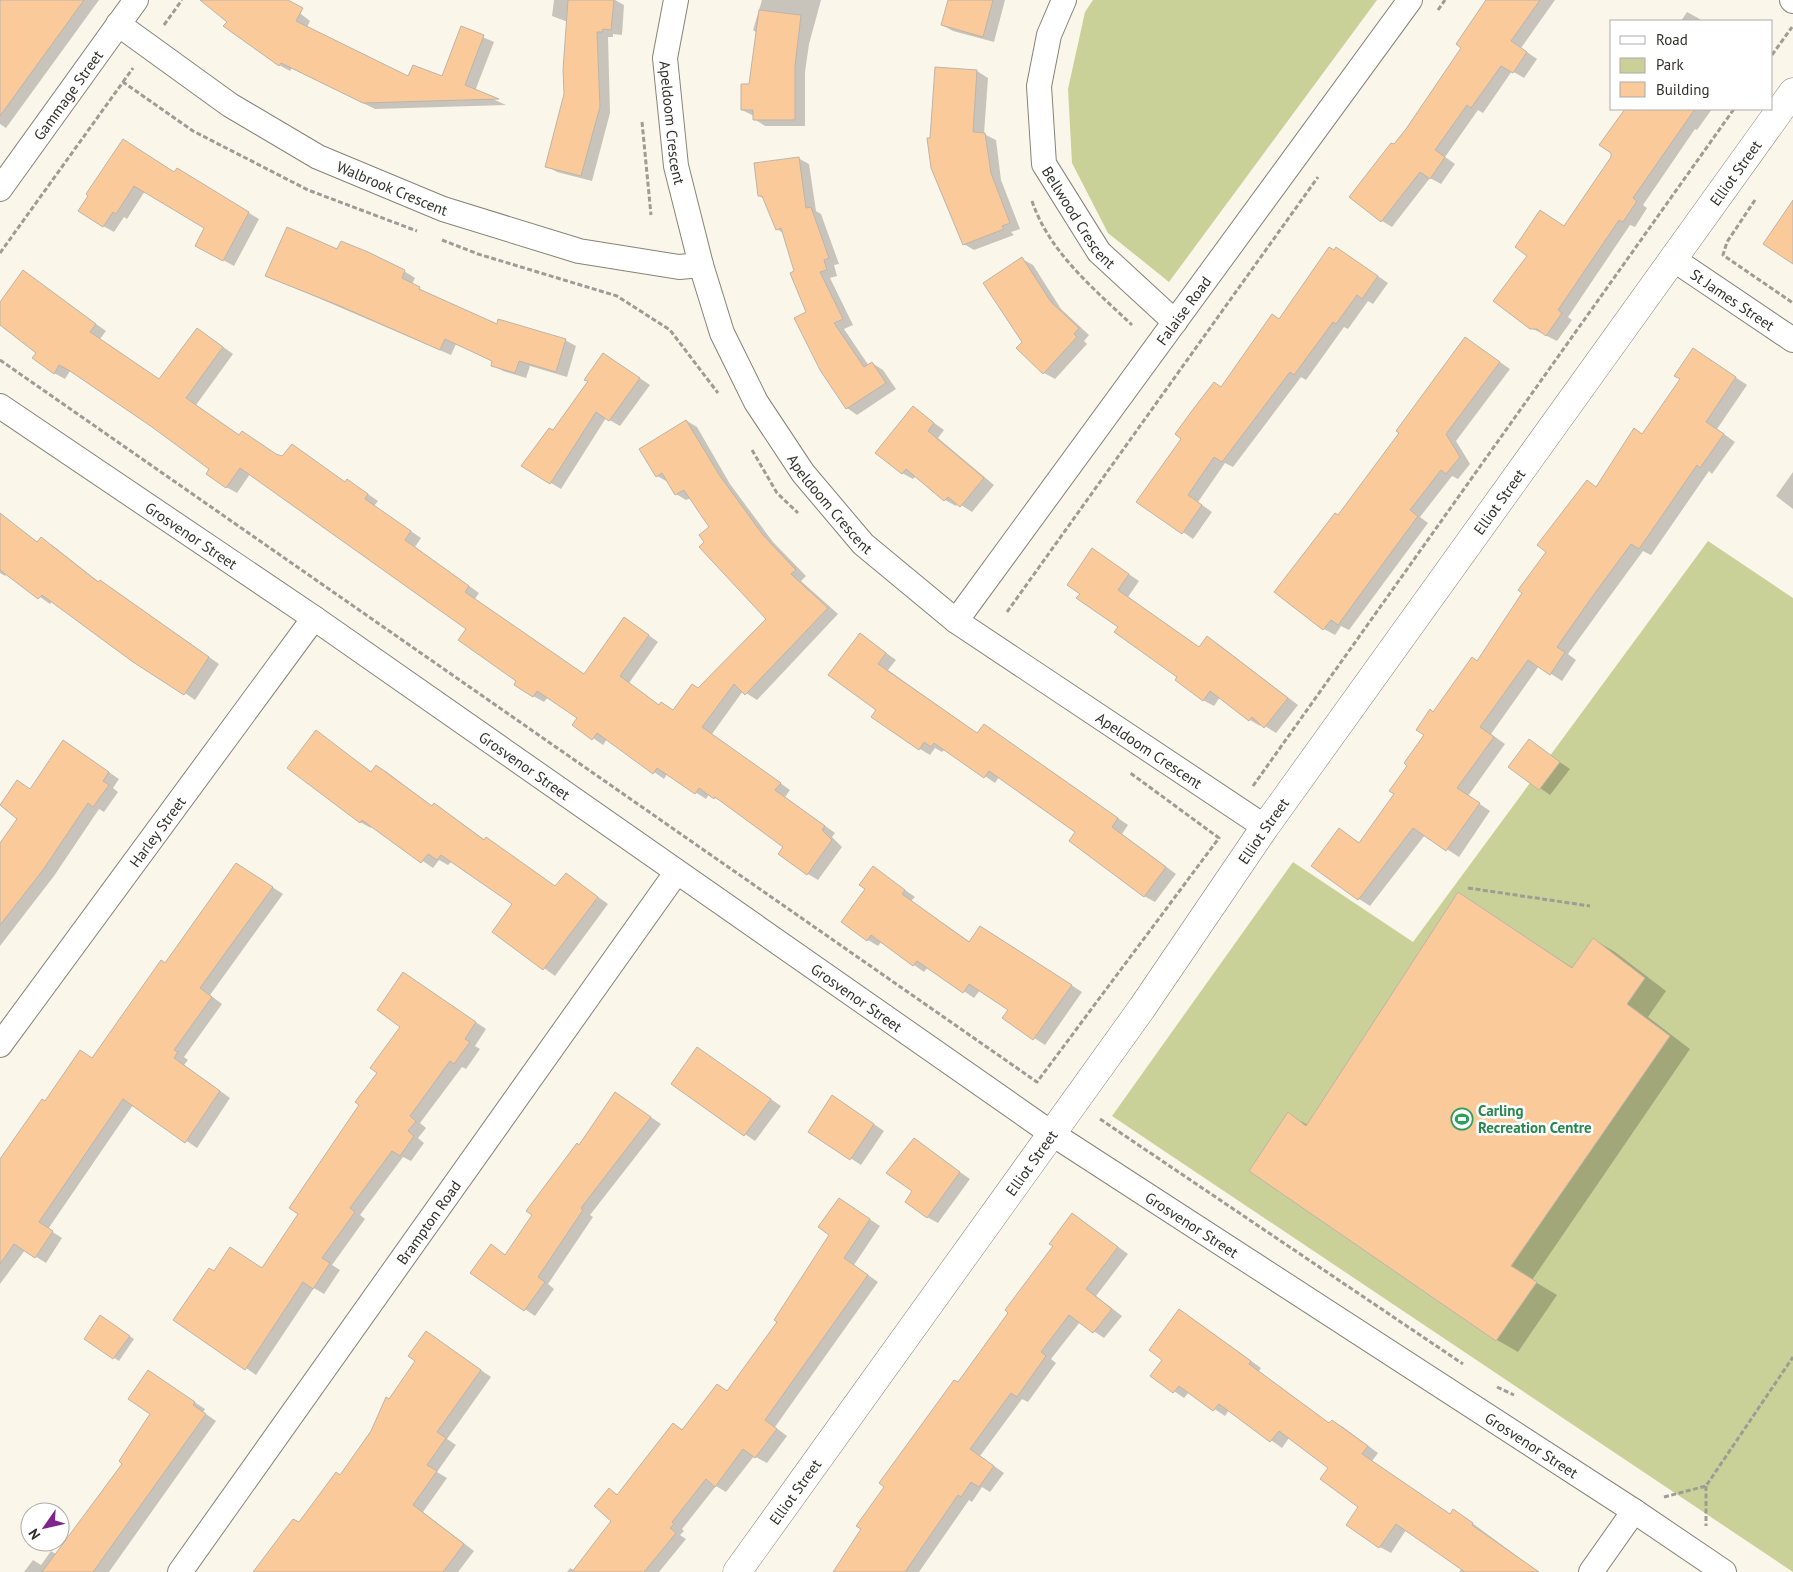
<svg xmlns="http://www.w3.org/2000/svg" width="1793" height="1572" font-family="'PT Sans',sans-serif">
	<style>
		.green { fill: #cad198 }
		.shadow { fill: #0003 }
		.building { fill: #faca9a; stroke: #beb4aa }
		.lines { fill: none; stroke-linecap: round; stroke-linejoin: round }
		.minor-casing { stroke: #868377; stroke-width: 26 }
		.tertiary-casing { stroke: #868377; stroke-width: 29 }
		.path { stroke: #9f9c94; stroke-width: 3; stroke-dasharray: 5 2.5; stroke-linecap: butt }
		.minor { stroke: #fff; stroke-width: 24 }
		.tertiary { stroke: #fff; stroke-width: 28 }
		.labels { text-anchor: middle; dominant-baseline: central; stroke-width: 5; stroke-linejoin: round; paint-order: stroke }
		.street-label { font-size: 15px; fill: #31302b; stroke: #fff }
		.leisure-label { font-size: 15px; font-weight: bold; fill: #27864d; stroke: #fff; text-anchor: start }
	</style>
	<rect width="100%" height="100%" fill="#faf6ea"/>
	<path class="green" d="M1093 0H1377L1169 282 1108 233 1072 163 1068 89 1085 12Z
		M1708 541 1793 598V1572L1112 1116 1293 862 1413 942Z"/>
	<path class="shadow" d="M0 0H99L6 128 0 124Z
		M224 0H283L310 21 307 27 409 78H443L462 28 494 42 475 91 506 105 375 109 292 68 290 71 279 65 229 21Z
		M554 0H615L624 5 622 35 613 34V37H608L610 113 592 181 557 172 547 166 565 94 568 22 552 16Z
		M762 0H821L809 44 805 72V126H765L754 119V116L742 110 750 85 757 33 753 30Z
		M949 0H1005L994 42 953 31 942 25Z
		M1497 0H1555L1521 48 1537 59 1524 78 1512 71 1483 113 1478 110 1445 157 1455 164 1441 184 1430 178 1392 227 1382 221 1394 146Z
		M1687 12 1698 18 1702 21H1681Z
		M977 71 988 78 984 134 996 140 1001 180 1020 229 1011 232 1014 235 974 250 964 244 931 139Z
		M1631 109H1712L1697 130 1695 129 1643 205 1647 208 1635 227 1630 225 1568 317 1572 320 1557 341 1531 328 1565 227 1612 157 1620 124Z
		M798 158 809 164 816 211 821 214 839 264 834 265 837 276 830 278 853 325 844 329 869 366 872 363 883 370 896 389 857 415 847 408 808 313 783 233 777 229 765 199 759 196Z
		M175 174 188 176 259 219 234 266 196 245 206 228 145 191 127 219 124 217 114 232 103 226 90 195Z
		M338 251 404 271 415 278 412 284 430 295 498 326 565 340 576 346 567 377 530 366 526 378 503 371 492 365 493 361 456 344 451 355 267 276Z
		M1347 255 1388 283 1373 304 1368 301 1348 329 1344 327 1306 380 1301 377 1233 467 1225 463 1198 502 1212 512 1193 539 1138 501 1221 388 1280 320Z
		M1022 259 1033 265 1061 309 1089 335 1084 341 1087 344 1055 379 1044 373 1018 348 1024 342Z
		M23 272 106 331 100 339 160 380 197 330 208 336 233 354 196 405 240 436 279 457 358 487 378 501 374 506 421 538 415 547 479 593 475 599 585 675 635 625 658 642 629 683 660 706 674 711 699 689 768 619 706 543 711 527 691 498 686 500 676 494 668 482 657 476 687 421 697 427 730 484 773 542 806 576 801 581 838 614 757 700 743 691 712 734 790 790 785 797 835 833 832 837 842 847 818 880 808 874 785 847 725 804 709 794 706 799 667 774 664 779 607 739 603 745 593 738 579 718 548 697 544 702 533 696 468 628 250 474 237 493 226 487 211 469 152 426 70 371 65 379 54 373 38 352 0 314V304Z
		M1465 338 1510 369 1456 441 1470 464 1458 479 1452 476 1420 517 1428 523 1349 630 1341 626 1335 635 1324 629 1338 517 1401 433Z
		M1694 349 1747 385 1717 429 1735 442 1712 474 1709 471 1651 555 1643 551 1602 607 1568 654 1576 660 1562 681 1539 666 1491 734 1505 744 1468 796 1490 811 1459 857 1425 835 1370 906 1359 899 1313 866 1340 830 1360 843 1395 794 1434 713 1478 662 1597 488 1643 435 1681 379Z
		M604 354 650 385 620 426 606 418 561 489 523 466 553 432 589 381Z
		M913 408 944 430 938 438 994 485 972 512 958 503 956 506 945 500 916 476 913 479 902 473Z
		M1793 472V509L1776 496Z
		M0 514 38 542 41 539 52 545 99 582 111 588 219 664 195 700 52 601 50 604 7 574 5 576 0 573Z
		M1093 550 1139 581 1128 597 1200 648 1207 638 1218 644 1298 705 1276 733 1262 724 1260 726 1250 720 1220 697 1214 706 1203 700 1082 594Z
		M860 634 896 660 888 670 978 734 995 732 1128 825 1122 834 1176 874 1155 902 1144 896 1076 832 999 777 995 783 945 749 942 752 935 748 930 755 920 749 878 710Z
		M316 732 372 772 377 766 387 772 433 807 435 804 445 811 485 840 556 887 566 874 608 904 555 976 494 932 514 904 452 861 448 865 439 860 433 868 372 826 371 828 360 822Z
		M1529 741 1570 769 1550 795 1510 767Z
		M74 748 119 779 113 788 118 792 104 812 99 809 54 876 0 946V845L18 818 1 806 17 782 31 790Z
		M237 864 283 894 210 995 222 1004 184 1057 188 1060 184 1065 230 1098 197 1148 133 1105 48 1229 62 1238 46 1263 25 1250 0 1284V1163L46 1103 93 1059 165 964Z
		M874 868 915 897 911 901 970 942 991 933 1082 992 1045 1045 1004 1018 1010 1010 980 990 974 998 928 967 924 972 914 965 882 941 878 946 868 940 843 921 867 889Z
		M1459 894 1573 968 1593 939 1615 952 1666 991 1648 1017 1690 1049 1532 1280 1557 1295 1518 1352 1497 1340 1250 1171 1288 1114 1308 1125Z
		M414 980 486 1029 475 1046 480 1049 466 1069 462 1067 420 1123 426 1128 418 1138 424 1143 411 1161 403 1157 360 1215 365 1219 332 1265 340 1270 324 1294 314 1288 256 1375 175 1319 214 1273 262 1269 300 1214 378 1072 402 1027Z
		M698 1049 781 1106 755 1141 673 1084Z
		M626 1100 661 1124 590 1215 593 1217 548 1284 554 1289 535 1316 472 1273 491 1246 506 1255 580 1146Z
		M843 1103 884 1131 861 1165 809 1131Z
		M914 1140 970 1179 938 1223 927 1217Z
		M850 1206 880 1226 854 1265 878 1282 775 1427 787 1436 767 1463 754 1456 726 1492 716 1486 682 1529 684 1531 680 1535 686 1539 659 1572H567L570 1568 575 1571 612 1520 609 1490 619 1495 674 1425 684 1430 718 1385 728 1392 779 1322Z
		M1073 1214 1128 1254 1096 1296 1122 1316 1104 1338 1080 1322 1051 1359 1056 1363 1028 1402 1022 1399 980 1456 1004 1473 990 1492 982 1487 972 1502 969 1500 919 1572H835L959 1384 1054 1246Z
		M1190 1317 1261 1368 1259 1371 1330 1424 1332 1421 1343 1427 1378 1453 1372 1461 1451 1515 1454 1511 1464 1517 1536 1570 1535 1572H1459L1462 1568 1406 1530 1391 1553 1380 1547 1360 1507 1330 1468 1289 1438 1282 1448 1229 1410 1225 1416 1189 1392 1184 1398 1152 1376Z
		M105 1320 134 1339 119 1361 85 1339Z
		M426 1332 491 1377 447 1439 456 1445 437 1472 447 1478 423 1512 474 1551 458 1572H254L341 1477 417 1360Z
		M149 1372 205 1409 203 1412 216 1421 109 1572H24L33 1560 41 1565 51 1551 56 1554 124 1463 152 1414Z"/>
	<path class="building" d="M0 0H84L0 116Z
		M200 0H288L303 8 296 21 408 76 413 65 442 76 461 26 484 35 465 85 499 99 363 103 281 63 279 66 223 26 227 22Z
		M568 0H614L611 30 603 29 602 32H597L600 107 581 176 545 167 564 94 563 70Z
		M948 0H993L983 37 941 25Z
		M1486 0H1540L1511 41 1527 52 1513 73 1501 66 1471 108 1467 105 1435 150 1445 157 1430 179 1420 172 1381 222 1349 197 1391 143 1394 144 1406 129 1461 48 1456 44Z
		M759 10 801 15 795 66V120H753V110H741V84H749Z
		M935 67 977 70 973 132 985 133 991 173 1010 223 1002 226 1004 229 963 245 931 168 927 138H930Z
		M1625 109H1695L1633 198 1637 201 1623 222 1619 220 1615 226 1558 310 1562 313 1546 336 1537 329H1530L1493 301 1527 256 1515 247 1540 210 1564 226 1611 157V153L1599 145Z
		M123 139 174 172 177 168 249 212 223 261 195 246 204 228 134 186 116 214 113 212 103 227 78 211 88 196 86 194Z
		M799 157 806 208 811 207 829 258 824 260 827 270 820 272 843 319 834 323 864 367 872 362 886 383 846 409 820 370 794 318 806 312 790 273 794 271 781 228 776 230 762 196H758L754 163Z
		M1793 200V264L1763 244Z
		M287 227 337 249 341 241 368 252 405 270 402 278 420 287 419 289 497 324 498 319 566 339 556 372 519 361 515 373 491 366 492 361 445 339 440 350 340 306 265 276Z
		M1329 247 1334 250 1336 247 1378 276 1362 299 1357 295 1336 324 1333 322 1294 375 1290 372 1222 462 1214 457 1188 495 1202 505 1182 534 1136 502 1181 439 1175 434 1191 412 1214 382 1221 387 1272 314 1279 319Z
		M1022 257 1051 302 1079 328 1074 334 1077 337 1043 374 1016 348 1022 342 983 283Z
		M23 270 96 324 90 332 159 379 197 328 223 347 186 398 239 435 242 431 276 454 282 456 292 444 345 482 347 479 368 494 365 499 411 531 405 540 469 586 465 592 584 674 624 617 649 635 620 676 659 705 661 702 673 710 692 684 698 688 766 619 699 547 704 542 699 535 709 527 684 490 675 495 662 473 656 477 639 449 686 420 720 476 763 535 796 570 791 574 828 608 745 695 734 684 702 727 781 783 775 790 825 826 822 830 832 840 807 875 778 854 783 847 715 797 714 799 699 788 695 794 657 768 653 774 597 733 592 740 572 725 577 718 537 691 533 697 514 685 516 681 458 640 466 629 240 468 226 488 206 474 209 469 152 427 70 371 59 365 54 374 32 358 36 353 0 325V302Z
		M1465 337 1500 362 1446 434 1460 457 1446 474 1441 470 1410 510 1418 516 1338 625 1331 620 1323 630 1274 592 1335 513 1338 515 1399 433 1396 431Z
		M1693 348 1736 377 1706 422 1724 434 1700 468 1697 465 1639 549 1631 544 1590 600 1557 647 1565 652 1550 675 1528 660 1480 727 1494 737 1457 788 1480 803 1446 851 1413 828 1358 900 1311 866 1339 828 1359 843 1394 794 1389 791 1407 766 1404 763 1424 735 1416 730 1430 709 1433 712 1472 657 1477 661 1522 593 1518 590 1546 552 1537 545 1587 480 1596 487 1634 428 1642 434 1680 379 1674 376Z
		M603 353 640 378 609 421 596 412 550 484 521 466 549 428 553 430 588 381 584 380Z
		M913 406 934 423 928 431 984 478 960 507 948 497 944 501 906 469 902 474 875 453Z
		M0 513 37 542 41 537 98 582 100 580 209 657 184 695 133 662 42 595 38 599 0 570Z
		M1092 548 1129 574 1118 590 1199 647 1207 636 1288 698 1264 728 1252 717 1249 721 1210 691 1203 701 1175 680 1177 677 1114 632 1118 627 1076 598 1080 594 1067 585Z
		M860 633 886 653 878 664 977 733 984 724 1118 818 1112 827 1166 867 1144 897 1069 841 1075 832 989 771 984 778 934 743 931 747 924 742 919 750 871 717 876 710 828 675Z
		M316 730 371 772 376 765 432 806 434 803 484 840 486 837 555 886 566 873 598 897 543 970 492 932 512 904 441 855 437 860 428 854 421 863 362 820 360 823 287 768Z
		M1529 739 1560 762 1539 790 1508 767Z
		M63 740 109 772 103 781 109 785 93 807 88 803 43 870 0 925V843L17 819 0 805 17 780 30 789Z
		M236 863 273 887 200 988 212 997 174 1050 178 1052 174 1058 220 1091 185 1143 123 1099 39 1222 53 1231 35 1258 14 1244 0 1264V1159L42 1099 45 1101 80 1050 92 1058 161 960 165 963Z
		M873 866 905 890 902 894 969 942 980 926 1072 985 1033 1040 1002 1018 1008 1010 969 984 963 993 917 961 913 966 871 935 867 941 841 922 865 889 859 885Z
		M1458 892 1572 968 1593 938 1645 978 1627 1004 1670 1036 1511 1266 1537 1282 1496 1341 1249 1171 1288 1112 1306 1126Z
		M403 972 476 1022 465 1039 470 1042 454 1064 450 1061 410 1116 416 1121 408 1131 414 1136 400 1156 392 1151 350 1208 355 1212 322 1258 330 1263 313 1289 303 1282 245 1370 173 1320 209 1268 214 1271 230 1247 262 1268 298 1214 289 1208 359 1105 355 1102 377 1073 370 1068 400 1027 377 1010Z
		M697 1047 771 1099 744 1136 671 1084Z
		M615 1092 651 1117 581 1208 583 1210 538 1277 545 1282 524 1311 470 1273 491 1244 505 1255 532 1215 526 1211 577 1143 579 1145Z
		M832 1095 874 1124 850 1160 808 1132Z
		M914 1138 960 1172 927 1218 905 1202 912 1191 886 1173Z
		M839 1198 870 1219 844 1258 868 1275 765 1420 777 1429 755 1458 743 1449 715 1487 706 1479 672 1522 674 1524 670 1528 676 1533 644 1572H572L611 1521 594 1506 609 1488 617 1495 673 1423 682 1430 717 1384 727 1391 777 1322 774 1320 829 1235 818 1227Z
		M1072 1213 1118 1247 1086 1289 1112 1309 1093 1333 1069 1315 1041 1352 1046 1356 1017 1397 1011 1393 970 1449 994 1466 979 1487 971 1482 961 1497 958 1495 905 1572H833L861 1529 856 1526 884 1487 879 1483 954 1380 958 1382 1008 1313 1005 1310 1053 1246 1049 1244Z
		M1179 1309 1251 1361 1249 1364 1329 1423 1332 1420 1368 1446 1362 1454 1450 1514 1453 1509 1473 1523 1472 1525 1539 1572H1465L1396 1524 1379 1548 1346 1525 1358 1507 1320 1479 1328 1468 1279 1431 1270 1442 1219 1404 1213 1411 1179 1386 1173 1393 1150 1376 1162 1360 1149 1350Z
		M100 1315 130 1336 113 1359 84 1339Z
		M426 1331 481 1370 437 1432 446 1438 427 1465 437 1471 413 1505 464 1544 443 1572H253L293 1519 299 1522 336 1472 340 1475 371 1431 386 1397 389 1399 415 1361 408 1356Z
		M148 1370 195 1402 193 1405 206 1414 93 1572H42L122 1464 119 1461 150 1414 128 1399Z"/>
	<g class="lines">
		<g class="minor-casing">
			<g id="minor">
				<path id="s1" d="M676 0 665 58 676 166 701 265 722 333 756 402 803 473 863 544 956 621 1265 827"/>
				<path id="s2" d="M1064 0 1049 35 1039 86 1044 164 1099 252 1175 322"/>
				<path d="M1792 0 1793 1"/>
				<path id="s3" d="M118 24 230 105 318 157 443 209 579 251 679 267 701 265"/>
				<path id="s4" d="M0 189 136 0"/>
				<path id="s5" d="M1673 259 1793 340"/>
				<path id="s6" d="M0 406 314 618 1051 1133 1634 1511 1724 1572"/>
				<path id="s7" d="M956 621 1410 0"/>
				<path id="s8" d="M0 1045 314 618"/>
				<path id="s9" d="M180 1572 676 873"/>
				<path d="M1591 1572 1634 1511"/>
			</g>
		</g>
		<g class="tertiary-casing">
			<g id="tertiary">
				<path id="s10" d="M737 1572 1142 1008 1265 827 1793 92"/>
			</g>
		</g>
		<path class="path" d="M1438 10 1445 0
			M164 25 182 0
			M1772 55 1792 27
			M123 82 133 68
			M642 122 651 215
			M1755 200 1727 242 1723 255 1793 303
			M1032 201C1049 252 1094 289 1132 325
			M442 240 478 254 617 296 670 330 718 393
			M0 253 123 82 193 131 308 190 417 231
			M0 360 1037 1082 1219 838 1129 772
			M752 450 777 493 798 513
			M1007 612 1318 177
			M1253 786 1734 109
			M1468 888 1590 906
			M1100 1119 1463 1364
			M1497 1387 1514 1395
			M1706 1486V1526
			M1664 1497 1706 1486 1793 1357"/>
		<use href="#minor" class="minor"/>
		<use href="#tertiary" class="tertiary"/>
	</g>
	<defs>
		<g id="stadium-ring" transform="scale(1.125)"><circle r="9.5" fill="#fff" stroke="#2e9e5b" stroke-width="1.5"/><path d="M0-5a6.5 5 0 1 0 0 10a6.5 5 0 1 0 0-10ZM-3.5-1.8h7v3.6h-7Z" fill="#2e9e5b"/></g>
	</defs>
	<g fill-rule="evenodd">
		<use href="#stadium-ring" x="1462" y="1119"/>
	</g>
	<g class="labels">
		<g class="street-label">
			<text stroke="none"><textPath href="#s4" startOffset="116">Gammage Street</textPath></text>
			<text stroke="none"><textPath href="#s1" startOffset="124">Apeldoom Crescent</textPath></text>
			<text stroke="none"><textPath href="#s10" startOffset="1719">Elliot Street</textPath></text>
			<text stroke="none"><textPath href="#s3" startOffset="321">Walbrook Crescent</textPath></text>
			<text stroke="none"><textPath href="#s2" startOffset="232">Bellwood Crescent</textPath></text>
			<text stroke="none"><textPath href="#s5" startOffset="72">St James Street</textPath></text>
			<text stroke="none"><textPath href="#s7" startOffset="385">Falaise Road</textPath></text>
			<text stroke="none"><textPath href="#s10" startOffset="1314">Elliot Street</textPath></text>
			<text stroke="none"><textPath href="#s1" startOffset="544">Apeldoom Crescent</textPath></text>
			<text stroke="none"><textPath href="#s6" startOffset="231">Grosvenor Street</textPath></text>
			<text stroke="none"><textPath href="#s1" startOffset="949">Apeldoom Crescent</textPath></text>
			<text stroke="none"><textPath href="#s6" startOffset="636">Grosvenor Street</textPath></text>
			<text stroke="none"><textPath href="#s8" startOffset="265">Harley Street</textPath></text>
			<text stroke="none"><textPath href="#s10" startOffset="909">Elliot Street</textPath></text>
			<text stroke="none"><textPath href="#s6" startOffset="1041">Grosvenor Street</textPath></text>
			<text stroke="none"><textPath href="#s10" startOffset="504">Elliot Street</textPath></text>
			<text stroke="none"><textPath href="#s9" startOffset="429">Brampton Road</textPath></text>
			<text stroke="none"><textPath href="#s6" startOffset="1446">Grosvenor Street</textPath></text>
			<text stroke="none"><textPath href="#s6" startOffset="1851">Grosvenor Street</textPath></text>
			<text stroke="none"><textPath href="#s10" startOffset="99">Elliot Street</textPath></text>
		</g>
		<g class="leisure-label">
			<text x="1478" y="1110">Carling<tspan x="1478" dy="17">Recreation Centre</tspan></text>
		</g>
	</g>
	<rect x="1610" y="20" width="162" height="90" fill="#ffffff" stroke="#adacaa"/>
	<rect x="1620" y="36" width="25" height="8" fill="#ffffff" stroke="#adacaa"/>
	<text x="1656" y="45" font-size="15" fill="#31302b">Road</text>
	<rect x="1620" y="58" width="25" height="15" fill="#cad198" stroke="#adacaa"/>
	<text x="1656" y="70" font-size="15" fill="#31302b">Park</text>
	<rect x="1620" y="82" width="25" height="15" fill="#faca9a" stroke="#adacaa"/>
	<text x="1656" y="95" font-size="15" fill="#31302b">Building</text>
	<g transform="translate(45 1527) rotate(236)"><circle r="24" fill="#ffffff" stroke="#adacaa"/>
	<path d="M0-4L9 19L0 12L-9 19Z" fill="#81238f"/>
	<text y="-8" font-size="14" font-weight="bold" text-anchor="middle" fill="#31302b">N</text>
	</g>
</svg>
